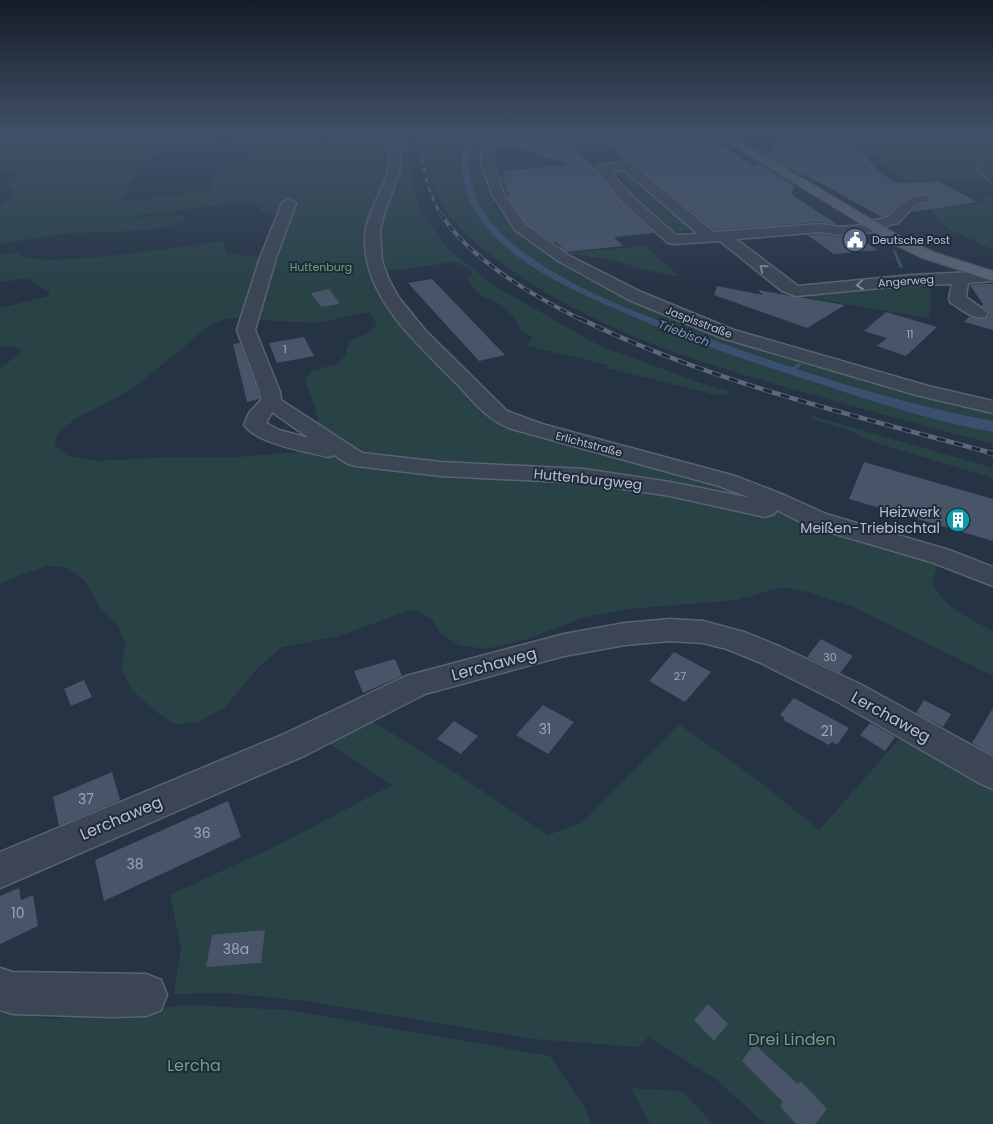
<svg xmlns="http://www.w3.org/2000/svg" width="993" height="1124" font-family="Poppins,sans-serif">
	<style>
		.green { fill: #284246; fill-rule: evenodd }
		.water { fill: #3b506e }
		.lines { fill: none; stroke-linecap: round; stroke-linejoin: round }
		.stream { fill: #3b506e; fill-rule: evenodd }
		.building { fill: #485569 }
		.minor-casing { stroke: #596372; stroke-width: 3 }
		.major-casing { stroke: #444e5e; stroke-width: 2 }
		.minor { fill: #3b4554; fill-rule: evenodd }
		.major { fill: #596474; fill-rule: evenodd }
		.rail-far3-casing { stroke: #5d697b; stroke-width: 2.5 }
		.rail-far2-casing { stroke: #5d697b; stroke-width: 4 }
		.rail-far1-casing { stroke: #5d697b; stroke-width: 4.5 }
		.rail-casing { stroke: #5d697b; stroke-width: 5.5 }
		.rail-far3 { stroke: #1f2a3a; stroke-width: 2; stroke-dasharray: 5; stroke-linecap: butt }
		.rail-far2 { stroke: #1f2a3a; stroke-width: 2.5; stroke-dasharray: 7; stroke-linecap: butt }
		.rail-far1 { stroke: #1f2a3a; stroke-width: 3; stroke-dasharray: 9; stroke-linecap: butt }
		.rail { stroke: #1f2a3a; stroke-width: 4; stroke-dasharray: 11; stroke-linecap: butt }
		.oneway { stroke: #808997 }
		.labels { text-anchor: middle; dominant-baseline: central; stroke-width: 4; stroke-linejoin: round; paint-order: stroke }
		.far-poi-label { font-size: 11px; fill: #b8c0ce; stroke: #1f2a3a; text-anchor: start }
		.far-park-label { font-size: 11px; fill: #6ea07a; stroke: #1f2a3a }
		.far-street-label { font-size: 11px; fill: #b8c0ce; stroke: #1f2a3a }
		.number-label { font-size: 11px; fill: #9ca5b5 }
		.far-water-label { font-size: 12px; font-style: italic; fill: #7e96b6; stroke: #1f2a3a }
		.street-label { font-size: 14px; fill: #b8c0ce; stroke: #1f2a3a }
		.poi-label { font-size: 14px; fill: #b8c0ce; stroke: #1f2a3a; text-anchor: end }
		.near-number-label { font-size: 14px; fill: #9ca5b5 }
		.near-street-label { font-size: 16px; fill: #b8c0ce; stroke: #1f2a3a }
		.near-park-label { font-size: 16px; fill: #6ea07a; stroke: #1f2a3a }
	</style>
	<rect width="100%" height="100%" fill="#263345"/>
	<path class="green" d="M0 133H313L312 137H320L319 143 334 142 335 136 408 133 410 173 419 210 449 250 493 285 600 346 698 382 732 392 722 395 712 394 606 368 609 365 527 346 533 337C515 328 520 325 509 312 496 296 480 304 467 278L472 275 471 270 459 263 450 262 415 268 389 270 377 267 393 302 504 419 652 461 940 556 932 584C952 612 963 615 993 631V676L852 606 807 592 782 587 737 600 627 609 582 618 528 639 486 649 459 645 440 633 432 620 419 612 407 611 339 636 282 647 258 668 224 708 197 723 174 724 155 711 132 690 121 668 126 643 117 625 100 608 84 580 68 568 48 566 26 573 0 584V369L22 351 15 346 0 347V308L48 296 50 293 28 278 0 282V255L20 252 21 256C46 262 72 259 97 257 140 253 181 247 223 241L227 253 266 258 280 213H259L263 204H226L120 218 183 216 186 219C170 234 86 231 61 234 41 237 20 241 0 244V206L9 199 13 192 7 180 23 171H0V154L6 148 0 147ZM233 137 223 153 252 151 240 169 216 171 209 190 120 202 148 157ZM369 312 377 324C367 341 347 332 346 355L337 364 311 371 305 381 316 410 321 437 311 447 297 452 238 457H169L97 461 68 456 55 446 57 434 75 419 129 391 178 352 208 326 227 319 246 317 256 320 318 323Z
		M425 133H454V137L455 133H465C464 138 461 145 460 151 459 174 468 204 482 222 516 265 572 290 620 311 687 341 756 364 826 386 881 403 936 422 993 432V444C926 426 859 408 792 389 691 360 587 327 502 263 481 248 457 228 443 206 431 186 425 156 425 133Z
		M472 133H478L476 139H483C477 174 493 211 519 234 565 275 626 297 682 319 784 358 887 390 993 412V421C902 404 814 376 727 345 655 320 540 281 491 222 470 196 465 164 472 133Z
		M840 133H993V179L903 180 865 146Z
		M624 167 700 230 673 232 672 237 623 188 631 187 614 169Z
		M993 194V250L946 227 939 222 928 204 939 203 948 207 987 201 979 197Z
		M645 246 680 277 641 269 614 260 565 253Z
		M915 281 919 287 932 289 929 318 793 295 795 293Z
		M809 415 993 468V478L873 442 846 429 814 420Z
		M359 713 445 766 548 835 582 823 679 724 763 784 819 830 910 727 993 774V1124H765L717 1080 648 1037 639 1047 533 1039 305 1001 227 993 174 994 181 948 170 895 272 848 392 785 314 734Z
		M188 1005 288 1010 550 1056 585 1108 591 1124H0V1008L47 1019Z
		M631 1088 682 1091 713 1124H650Z"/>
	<path class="water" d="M465 133H472C465 164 470 196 491 222 540 281 655 320 727 345 814 376 902 404 993 421V432C936 422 881 404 826 386 756 364 687 341 620 311 572 290 515 265 482 222 462 195 457 164 465 133Z"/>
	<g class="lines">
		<path class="stream" d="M812 133H814L807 142H805Z
			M993 155V157L981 164 979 171 993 183V186L977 171 979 163Z
			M893 250 896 251 903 267 902 268 899 267Z
			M798 363 802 364 793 372H789V370Z"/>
	</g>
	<path class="building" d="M496 133H558L563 134 496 137Z
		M787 133H805L818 140 822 139 838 143 845 141 853 144 882 174 897 183 939 181 977 202 911 212 916 207 928 204 932 200 928 194H916L905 199 889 214 882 217 803 174 802 176 766 155Z
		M709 138 755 167 758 163 795 186 791 194 838 225 820 222 715 230 633 163 628 161 606 143Z
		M572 144 594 168 622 204 654 233 614 237 623 246 566 252 556 242H553L526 223 507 195H510L504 188 507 187 500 177H507L502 171 570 165 517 147Z
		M820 234 840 237 855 236 878 250 834 254 807 235Z
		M432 279 505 355 479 361 408 283Z
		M983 284H993V330L964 322 969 317 985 319 990 314 989 311 981 306 983 304 970 285Z
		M717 286 763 295 758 290 845 305 807 328 714 295Z
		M329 289 340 304 321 307 311 293Z
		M886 312 937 327 906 356 877 346 887 338 864 331Z
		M304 337 314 356 277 363 269 343Z
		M240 343 258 392 259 399 247 402 233 344Z
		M864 462 993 499V541L849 499Z
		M821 639 853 656 840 673 807 657Z
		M674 652 711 672 685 702 649 681Z
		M395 659 402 676 363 693 354 671Z
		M84 680 92 697 71 706 64 689Z
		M794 698 849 728 837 745 832 742 829 745 783 720 785 718 780 715Z
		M924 700 951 714 943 727 916 713Z
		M543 705 574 722 548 754 516 735Z
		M993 708V755L972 743Z
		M454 721 478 736 461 754 437 739Z
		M870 723 895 737 885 751 860 735Z
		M112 772 120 800 59 826 53 797Z
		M228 801 241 837 104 901 95 860Z
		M19 888 21 900 33 895 38 926 0 944V896Z
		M265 930 261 963 206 967 212 935Z
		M708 1004 728 1024 714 1041 694 1020Z
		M754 1044 798 1084 801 1081 827 1109 815 1124H796L780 1106 783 1102 742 1061Z"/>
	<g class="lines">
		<g class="minor-casing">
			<path id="minor" d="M390 133H400V169L384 215 380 231 382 261 389 280 399 298 425 330 507 411 542 424 735 476 784 495 826 514 949 550 993 567V586L931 562 808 526 777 510 774 514 765 517 670 496 584 483 441 476 356 466 348 464 334 455 328 457C305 451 258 444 244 425L249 413 261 400 260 392 237 330 260 258 282 203 289 199 296 203 276 258 255 330 280 392 281 400 362 453 441 462 584 469 670 482 751 498 719 486 512 429C486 420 473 400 454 381 417 343 364 298 365 239 365 216 380 196 387 175 391 161 390 147 390 133ZM272 412 309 438 279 430 266 423Z
				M484 133H494V139L653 133H724L719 136 494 146 493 163 504 194 525 224 568 255 641 292 734 330 928 386 993 401V413L916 395 722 338 629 300 558 261 515 230 492 194 481 163Z
				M622 162 632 164 714 232 820 224 840 227 864 225 866 222C873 220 884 220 890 215 902 206 909 192 928 196L930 199 928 202 915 205 898 223 882 227 881 231 876 232 840 235 820 232 736 239 798 286 912 275 993 271V281L968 283 966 297 988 313 985 317C972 320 962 309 951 303L949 299 952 284 912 285 796 296 782 291 720 241 673 244 668 243 623 203 596 169 598 166ZM624 170 698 234 676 235 633 197 610 171Z
				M670 619 703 621 744 632 781 647 860 684 993 757V789L981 784 838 702 761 663 727 649 703 643 670 641 625 645 564 656 425 694 306 755 0 888V852L282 735 406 676 564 634 625 623Z
				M0 968 13 972 146 974 161 980 167 995 161 1010 146 1016 112 1017 13 1014 0 1010Z"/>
		</g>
		<g class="major-casing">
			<path id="major" d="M713 133H726L905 239 934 252 993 271V281L922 258 895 245Z"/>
		</g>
		<use href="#minor" class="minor"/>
		<use href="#major" class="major"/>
		<g class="rail-far3-casing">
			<path id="rail-far3" d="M420 133C421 162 426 190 441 215"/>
		</g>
		<g class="rail-far2-casing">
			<path id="rail-far2" d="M441 214C470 260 533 296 582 320"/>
		</g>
		<g class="rail-far1-casing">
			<path id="rail-far1" d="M579 318C709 382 853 415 991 453"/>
		</g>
		<g class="rail-casing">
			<path id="rail" d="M987 452 993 454"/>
		</g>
		<use href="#rail-far3" class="rail-far3"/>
		<use href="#rail-far2" class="rail-far2"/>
		<use href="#rail-far1" class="rail-far1"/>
		<use href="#rail" class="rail"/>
	</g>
	<defs><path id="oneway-chevron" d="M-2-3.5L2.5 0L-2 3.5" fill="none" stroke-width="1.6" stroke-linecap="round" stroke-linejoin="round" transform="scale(1.25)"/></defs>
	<g class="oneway">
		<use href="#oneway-chevron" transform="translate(763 268) rotate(-141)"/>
		<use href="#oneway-chevron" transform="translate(860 285) rotate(174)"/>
	</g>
	<linearGradient id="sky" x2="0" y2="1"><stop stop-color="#151c26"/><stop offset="0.46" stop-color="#415068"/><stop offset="1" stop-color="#415068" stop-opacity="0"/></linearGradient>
	<rect width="993" height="290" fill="url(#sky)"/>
	<defs>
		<g id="civic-disc" transform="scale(1.25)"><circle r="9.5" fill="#5c6f8a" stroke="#1f2a3a"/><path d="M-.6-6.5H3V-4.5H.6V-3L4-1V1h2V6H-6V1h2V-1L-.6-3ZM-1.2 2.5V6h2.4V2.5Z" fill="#fff"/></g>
		<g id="building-disc" transform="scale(1.25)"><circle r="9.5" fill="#0f9aa8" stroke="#1f2a3a"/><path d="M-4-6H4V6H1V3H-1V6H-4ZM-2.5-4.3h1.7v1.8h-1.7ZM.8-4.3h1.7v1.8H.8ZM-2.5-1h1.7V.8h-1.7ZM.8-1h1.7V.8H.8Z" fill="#fff"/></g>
	</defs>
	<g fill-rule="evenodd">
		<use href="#civic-disc" x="855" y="240"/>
		<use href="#building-disc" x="958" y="520"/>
	</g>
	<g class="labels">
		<g class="far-poi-label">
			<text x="872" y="240">Deutsche Post</text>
		</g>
		<g class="far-park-label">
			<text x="321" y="267">Huttenburg</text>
		</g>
		<g class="far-street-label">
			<text transform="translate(906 281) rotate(-4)">Angerweg</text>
			<text transform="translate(699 322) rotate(21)">Jaspisstraße</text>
			<text transform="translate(589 444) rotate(15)">Erlichtstraße</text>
		</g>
		<g class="number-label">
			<text x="910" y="334">11</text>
			<text x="285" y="349">1</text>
			<text x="830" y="657">30</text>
			<text x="680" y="676">27</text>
		</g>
		<g class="far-water-label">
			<text transform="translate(684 333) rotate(21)">Triebisch</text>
		</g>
		<g class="street-label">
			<text transform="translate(588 479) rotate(6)">Huttenburgweg</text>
		</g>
		<g class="poi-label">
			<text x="940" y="512">Heizwerk<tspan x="940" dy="16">Meißen-Triebischtal</tspan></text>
		</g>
		<g class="near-number-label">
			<text x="545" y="729">31</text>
			<text x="827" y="731">21</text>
			<text x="86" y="799">37</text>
			<text x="202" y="833">36</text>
			<text x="135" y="864">38</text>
			<text x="18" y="913">10</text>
			<text x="236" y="949">38a</text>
		</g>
		<g class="near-street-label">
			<text transform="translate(494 664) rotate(-15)">Lerchaweg</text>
			<text transform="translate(891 717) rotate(29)">Lerchaweg</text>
			<text transform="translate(121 818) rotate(-23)">Lerchaweg</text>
		</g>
		<g class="near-park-label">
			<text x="792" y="1039">Drei Linden</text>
			<text x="194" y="1065">Lercha</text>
		</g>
	</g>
</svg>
